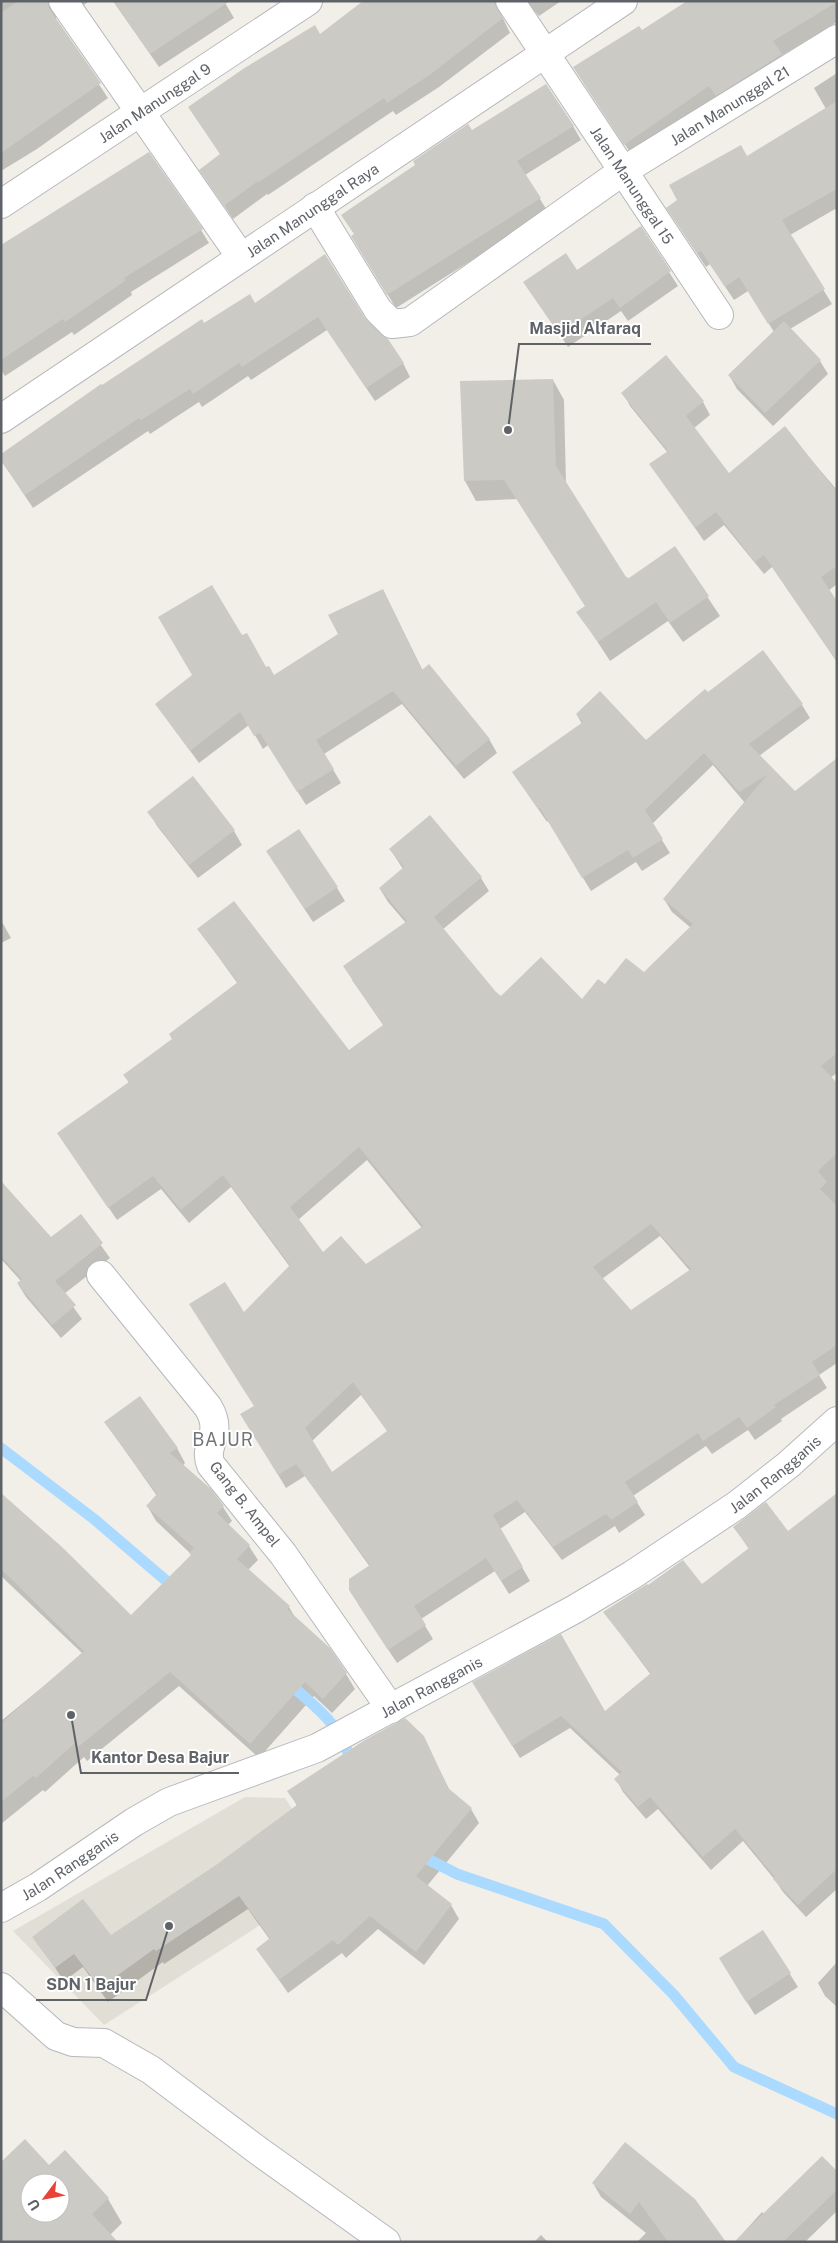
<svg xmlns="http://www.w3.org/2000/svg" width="838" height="2243" font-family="'Public Sans',sans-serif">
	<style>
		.education { fill: #e1ded6 }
		.shadow { fill: #0003; fill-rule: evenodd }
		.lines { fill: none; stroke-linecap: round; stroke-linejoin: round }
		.stream { stroke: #aadaff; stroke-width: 11 }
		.building { fill: #cccac5; fill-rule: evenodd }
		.street-casing { stroke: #b5b8bc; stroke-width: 30 }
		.secondary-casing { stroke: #b6babf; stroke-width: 30 }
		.street { stroke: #fff; stroke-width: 28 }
		.secondary { stroke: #fff; stroke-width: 28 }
		.labels { text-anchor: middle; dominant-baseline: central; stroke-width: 4; stroke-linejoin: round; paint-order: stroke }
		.street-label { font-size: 15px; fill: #5f6368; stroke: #fff }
		.quarter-label { font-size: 18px; letter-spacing: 1px; fill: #70757a; stroke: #fff }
		.leader { fill: none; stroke: #5f6368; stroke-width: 2 }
		.callout-dot { fill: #5f6368; stroke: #fff; stroke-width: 2 }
		.callout-label { font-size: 16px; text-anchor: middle; font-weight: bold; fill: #5f6368; stroke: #fff; stroke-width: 4; stroke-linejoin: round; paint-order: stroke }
	</style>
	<rect width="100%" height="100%" fill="#f1efe8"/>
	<path class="education" d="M245 1797 285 1798 337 1876 104 2025 13 1931Z"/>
	<path class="shadow" d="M1 1H64L56 9V20L108 98 37 149 1 171Z
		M79 1H89L84 5Z
		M113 1H224L234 18 159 67Z
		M365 1H510L503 9 502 16 510 33 439 87 396 115 393 111 268 195 267 194 233 219 209 183 221 155 189 107 320 35Z
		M526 1H561L539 16Z
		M689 1H837V22L781 56 789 69 634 158 583 82 641 32Z
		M837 73V208L790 235 832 304 790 329 820 361 828 374 773 426 737 389 729 375 774 332 748 291 734 300 710 264 706 267 676 222 747 157 826 109 814 88Z
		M573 126 581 140 525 175 548 212 396 308 360 250 417 166 472 132Z
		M640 227 678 286 628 321 621 311 568 347 525 282 577 271Z
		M201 230 209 243 131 292 132 295 74 335 72 332 5 376 1 370V247Z
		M255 305 364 319 403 363 410 377 375 401 327 330 251 380 248 376 202 407 199 402 150 434 148 431 33 508 1 460 101 387 204 325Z
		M553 380 564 400 566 485 626 578 629 580 675 548 720 616 683 642 668 621 610 661 578 612 586 607 517 499 476 501 465 481Z
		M623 393 703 402 710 415 694 428 729 475 784 428 837 490V584L828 591 837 603V662L772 567 764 574 724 525 704 541 651 465 668 453 630 406Z
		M383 590 423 671 489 739 497 753 464 779 402 704 324 754 341 783 306 805 268 745 263 749 249 725 199 763 156 704 242 637 273 676 339 634Z
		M708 694 802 705 810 718 759 756 794 793 837 760V1073L830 1078 837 1085V1363L819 1375 827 1388 781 1419 782 1421 755 1440 748 1430 712 1454 706 1446 633 1496 645 1515 619 1533 615 1526 562 1560 525 1512 500 1529 530 1581 509 1594 495 1571 421 1619 433 1639 397 1663 358 1604 370 1567 305 1476 286 1488 250 1428 255 1406 244 1314 290 1267 231 1187 189 1223 161 1189 117 1220 58 1133 129 1083 125 1076 173 1040 238 984 199 930 348 1052 384 1026 352 980 406 923 388 902 380 889 403 869 390 849 430 817 481 878 489 891 442 930 495 993 501 997 582 1001 605 986 645 974 691 928 672 912 664 899 745 803 713 765 652 824 670 853 642 871 636 862 591 891 548 821 547 822 513 772 582 724 577 715 646 742ZM367 1160 422 1228 366 1266 323 1254 298 1220ZM660 1236 690 1271 631 1312 602 1279ZM361 1395 388 1432 332 1473 312 1441Z
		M193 778 234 831 242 845 198 878 157 826 149 812Z
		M267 852 337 888 345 901 313 922Z
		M1 920 11 938 1 943Z
		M1 1204 51 1238 80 1216 110 1258 64 1294 82 1319 61 1338 26 1297 18 1284 21 1281 1 1259Z
		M105 1422 177 1448 185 1463 182 1466 223 1507 232 1521 228 1525 249 1546 258 1560 248 1570 289 1607 296 1619 346 1674 355 1689 332 1713 314 1696 259 1758 179 1686 87 1761 84 1757 45 1792 43 1790 1 1824V1721L83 1654 1 1576V1497L131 1617 192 1555 156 1521 148 1507 157 1496Z
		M837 1510V1889L806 1917 783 1892 775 1880 743 1841 711 1870 658 1809 646 1819 623 1792 616 1779 620 1775 570 1728 520 1758 481 1696 605 1713 651 1675 605 1613 702 1586 749 1549 734 1527 788 1532Z
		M423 1736 450 1791 471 1809 479 1823 427 1886 451 1905 459 1919 424 1965 378 1929 346 1958 342 1953 288 1993 257 1949 270 1940 248 1909 164 1964 163 1962 108 2002 83 1967 64 1981 34 1937H110L217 1866 297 1806 289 1791Z
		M763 1931 798 1987 755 2015 728 1972Z
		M837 1962V2007L825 1996 818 1983Z
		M625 2144 723 2242H637L646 2233 601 2197 593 2183Z
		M1 2163 48 2167 108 2199 122 2223 110 2235 1 2242ZM30 2183H60V2213H30Z
		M837 2173V2211L805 2242H735L762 2212 764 2214Z
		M541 2235 548 2242H534Z"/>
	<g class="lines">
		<path class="stream" d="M1 1448 94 1519 177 1590
			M287 1682C316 1707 343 1726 352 1766
			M416 1853 457 1874 604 1924 674 1995 734 2067 837 2114"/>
	</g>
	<path class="building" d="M18 1H48L50 10 101 83 1 153V13Z
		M114 1H230L150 54Z
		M363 1H494L503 18 431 74 387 103 384 98 259 182 258 181 224 206 199 170 220 154 188 107 243 69 315 25 320 34Z
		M687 1 837 2 773 41 782 54 716 96 709 86 624 145 573 67 639 26 642 30Z
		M546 84 574 126 517 161 541 198 387 295 351 236 354 234 341 215 415 165 413 161 468 124 472 130Z
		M837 101V189L782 220 825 289 768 324 739 277 725 287 701 251 697 253 666 208 677 200 669 185 741 145 747 156Z
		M149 152 203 229 124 278 125 281 65 322 63 319 1 360V245Z
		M641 226 671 271 620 308 613 298 559 334 523 282 566 253 577 270Z
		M325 254 365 318 388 339 404 363 366 388 318 317 242 367 239 363 193 394 190 389 141 420 139 418 25 495 1 461V454L101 384 102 385 202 319 204 323 250 294 255 303Z
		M784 321 821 360 765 413 728 375Z
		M666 355 704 401 686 416 729 473 785 426 837 492V566L821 577 837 601V662L764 555 755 562 716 512 695 528 649 464 668 451 621 393Z
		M553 379 556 466 626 577 629 578 675 546 709 596 670 623 656 602 598 642 576 612 585 606 504 480 464 481 460 381Z
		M212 585 242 635 247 633 266 667 269 666 274 675 338 634 328 615 383 589 422 670 429 664 490 739 456 766 393 691 316 740 334 769 297 792 260 733 254 736 240 712 190 751 155 704 192 675 158 617Z
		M763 650 803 704 749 744 795 791 837 758V1053L821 1066 837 1083V1153L818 1171 827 1182 820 1189 837 1206V1345L812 1362 820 1375 774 1405 776 1407 747 1428 739 1417 703 1441 698 1433 625 1482 638 1502 611 1520 606 1514 553 1547 517 1500 493 1515 523 1567 501 1581 486 1558 414 1606 426 1625 388 1650 349 1590V1579L370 1565 296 1464 278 1475 240 1414 254 1406 189 1304 225 1282 244 1312 290 1265 223 1175 181 1210 153 1176 108 1208 57 1133 129 1082 123 1075 172 1039 169 1034 238 982 197 929 234 901 349 1050 383 1025 343 966 407 921 379 888 404 867 389 849 430 815 482 877 434 917 496 992 501 996 541 957 582 999 598 979 605 984 626 958 644 972 693 924 663 899 767 775 739 792 704 753 645 810 663 839 633 858 628 850 582 878 540 808 538 809 512 772 583 722 576 714 600 691 646 740 705 689 708 692ZM359 1147 423 1226 366 1264 341 1236 323 1252 290 1207ZM651 1224 691 1269 631 1310 593 1267ZM353 1382 387 1431 332 1472 305 1428Z
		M193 776 235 830 189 865 147 812Z
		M299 829 338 887 305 909 266 851Z
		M1 1181 51 1237 81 1214 103 1243 55 1281 76 1305 52 1325 17 1283 22 1279 1 1256Z
		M140 1396 178 1448 170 1453 211 1489 224 1506 217 1513 250 1545 237 1559 290 1606 287 1609 330 1648 347 1673 323 1699 305 1682 250 1744 170 1672 78 1747 75 1743 36 1778 33 1776 1 1802V1723L84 1651 1 1569V1493L62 1547 131 1615 191 1555 189 1553 194 1548 146 1506 157 1494 104 1422Z
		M837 1493V1869L798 1905 773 1879 775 1877 735 1829 703 1857 650 1797 638 1807 614 1779 622 1772 561 1716 512 1746 472 1682 561 1634 605 1711 651 1673 603 1612 647 1584 648 1585 683 1560 702 1584 749 1548 733 1527 766 1502 788 1531Z
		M405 1718 424 1736 448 1788 472 1808 416 1876 452 1904 416 1952 370 1916 338 1945 333 1940 279 1980 256 1949 270 1938 239 1896 156 1951 154 1949 100 1988 74 1954 55 1968 32 1937 83 1899 111 1935 216 1865 297 1805 287 1791 365 1740Z
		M763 1930 791 1973 746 2002 719 1958Z
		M25 2139 49 2165 65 2150 109 2198 92 2214 118 2242H1V2162ZM30 2183H60V2213H30Z
		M625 2142 695 2199 726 2242H668L639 2202 630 2214 592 2183Z
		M822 2156 837 2171V2190L783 2242H734Z"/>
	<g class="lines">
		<g class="street-casing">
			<g id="street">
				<path d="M63 1 241 257"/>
				<path id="s1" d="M510 1 719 315"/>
				<path id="s2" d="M1 204 308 1"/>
				<path id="s3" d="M315 207 378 310 392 324 410 322 623 171 837 39"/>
				<path id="s4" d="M1 419 623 1"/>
				<path d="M101 1275 208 1407C225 1435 202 1444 211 1465L283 1554 391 1709"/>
				<path d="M1 1987 56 2036 73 2042 104 2043 151 2070 260 2152 386 2242"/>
			</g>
		</g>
		<g class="secondary-casing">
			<g id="secondary">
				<path id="s5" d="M1 1908 38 1887 134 1822 169 1802 317 1748 575 1609 632 1575 737 1505 788 1465 837 1421"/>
			</g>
		</g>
		<use href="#street" class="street"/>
		<use href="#secondary" class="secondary"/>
	</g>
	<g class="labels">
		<g class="street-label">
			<text stroke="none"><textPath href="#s2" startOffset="184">Jalan Manunggal 9</textPath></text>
			<text stroke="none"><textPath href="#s3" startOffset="545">Jalan Manunggal 21</textPath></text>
			<text stroke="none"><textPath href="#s1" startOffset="221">Jalan Manunggal 15</textPath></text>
			<text stroke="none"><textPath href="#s4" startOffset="375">Jalan Manunggal Raya</textPath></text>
			<text stroke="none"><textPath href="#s5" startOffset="891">Jalan Rangganis</textPath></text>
			<text transform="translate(245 1504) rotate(52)">Gang B. Ampel</text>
			<text stroke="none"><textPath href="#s5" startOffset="486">Jalan Rangganis</textPath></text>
			<text stroke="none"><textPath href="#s5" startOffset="81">Jalan Rangganis</textPath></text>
		</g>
		<g class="quarter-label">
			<text x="223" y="1439">BAJUR</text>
		</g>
	</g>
	<path class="leader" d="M508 430L519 344H651M71 1715L81 1773H239M169 1926L146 2000H36"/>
	<g class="callout-dot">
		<circle cx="508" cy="430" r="5"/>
		<circle cx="71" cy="1715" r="5"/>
		<circle cx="169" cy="1926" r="5"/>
	</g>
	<g class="callout-label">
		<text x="585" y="334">Masjid Alfaraq</text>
		<text x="160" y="1763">Kantor Desa Bajur</text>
		<text x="91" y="1990">SDN 1 Bajur</text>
	</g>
	<rect width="838" height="2243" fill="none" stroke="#5f6368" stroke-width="5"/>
	<g transform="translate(45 2198) rotate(238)"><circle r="24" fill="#ffffff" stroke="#bfc1c3"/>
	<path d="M0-4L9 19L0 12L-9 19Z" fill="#ea4335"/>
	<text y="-8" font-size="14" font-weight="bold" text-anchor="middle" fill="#5f6368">U</text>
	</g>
</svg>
